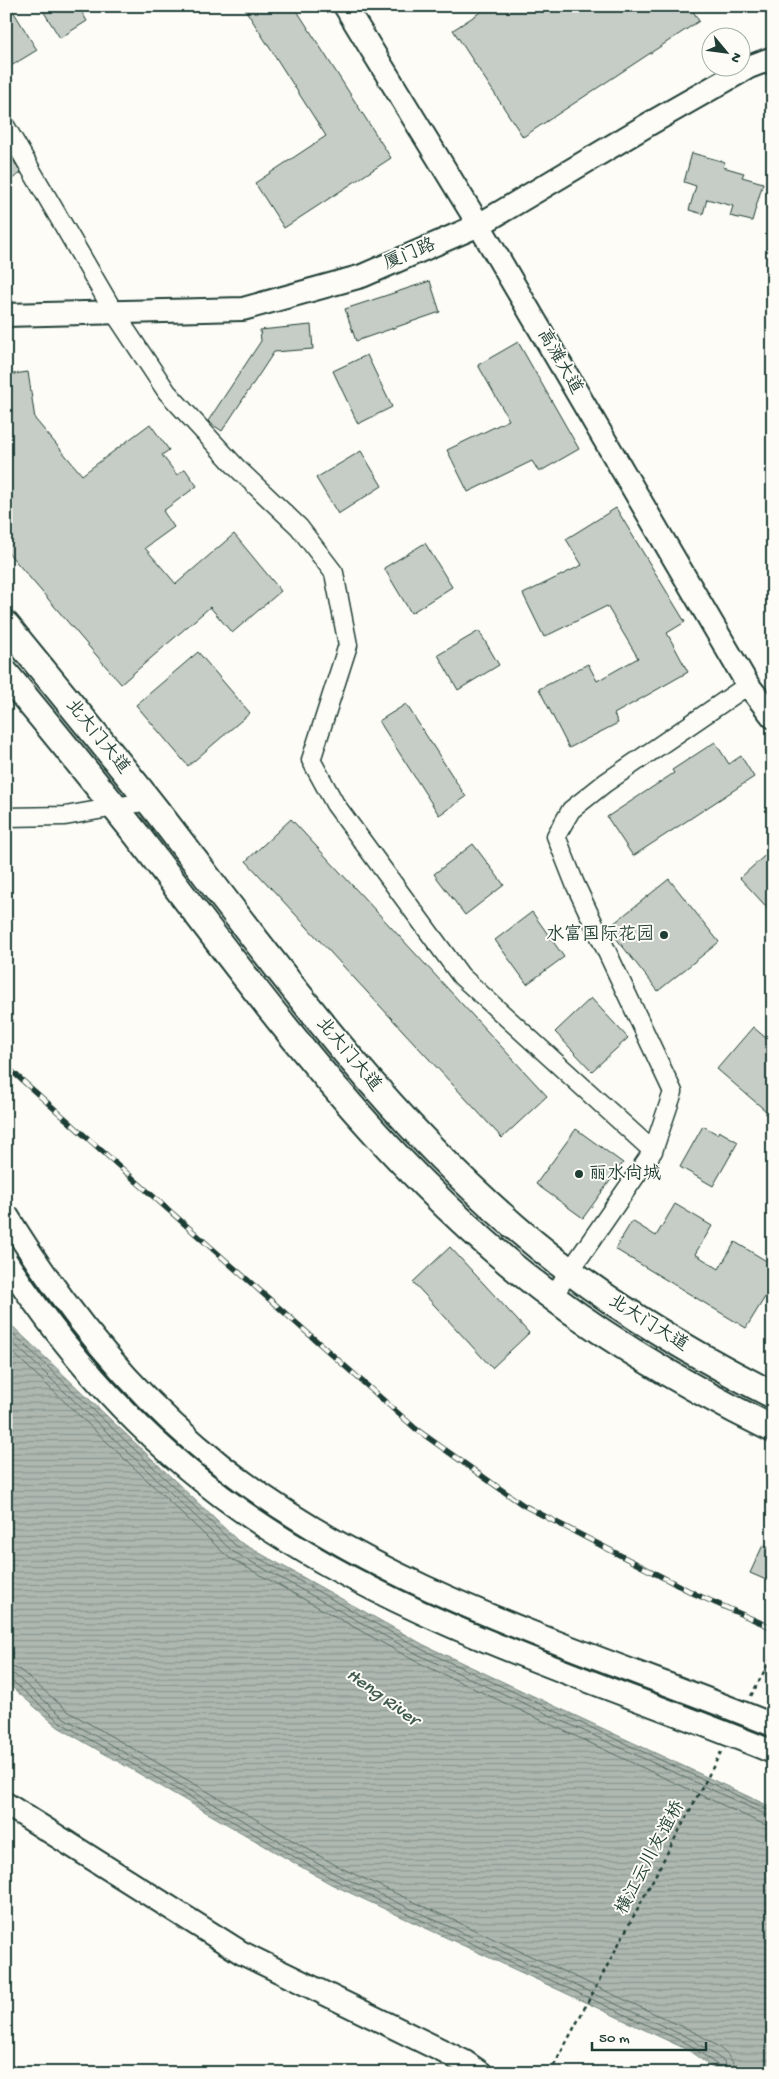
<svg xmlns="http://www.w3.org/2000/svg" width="779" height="2079" font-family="'Gochi Hand','LXGW WenKai TC',sans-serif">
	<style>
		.water { fill: url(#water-rules); stroke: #75877f }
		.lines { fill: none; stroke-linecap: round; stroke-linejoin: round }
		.shore { stroke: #586e66; stroke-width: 1 }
		.building { fill: #c6cdc7; stroke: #1f3d34 }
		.minor-casing { stroke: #1f3d34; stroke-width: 21 }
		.major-casing { stroke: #1f3d34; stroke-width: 26 }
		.highway-casing { stroke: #1f3d34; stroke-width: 30 }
		.path { stroke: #1f3d34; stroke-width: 2.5; stroke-dasharray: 4 4; stroke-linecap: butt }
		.minor { stroke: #fdfcf7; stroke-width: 18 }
		.major { stroke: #fdfcf7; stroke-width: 22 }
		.highway { stroke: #fdfcf7; stroke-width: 26 }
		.rail-casing { stroke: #1f3d34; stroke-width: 5.5 }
		.rail { stroke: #fdfcf7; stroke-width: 4; stroke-dasharray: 11; stroke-linecap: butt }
		.major-bridge-casing { stroke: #1f3d34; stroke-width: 26; stroke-linecap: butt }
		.major-bridge { stroke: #fdfcf7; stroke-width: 22 }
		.poi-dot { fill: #1f3d34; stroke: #fdfcf7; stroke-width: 2 }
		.labels { text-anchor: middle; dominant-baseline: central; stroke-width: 4; stroke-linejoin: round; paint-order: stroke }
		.street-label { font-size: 18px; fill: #1f3d34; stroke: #fdfcf7 }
		.poi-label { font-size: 18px; fill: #1f3d34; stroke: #fdfcf7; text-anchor: end }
		.water-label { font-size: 19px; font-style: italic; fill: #435c53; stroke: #fdfcf7 }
	</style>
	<defs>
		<pattern id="water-rules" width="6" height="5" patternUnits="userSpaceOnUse" patternTransform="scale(1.25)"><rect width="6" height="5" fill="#aeb8b1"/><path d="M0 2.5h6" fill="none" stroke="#8d9791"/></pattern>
	</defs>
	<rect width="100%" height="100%" fill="#fdfcf7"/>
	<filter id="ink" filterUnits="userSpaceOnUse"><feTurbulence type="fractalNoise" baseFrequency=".02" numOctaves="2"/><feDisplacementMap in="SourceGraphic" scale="10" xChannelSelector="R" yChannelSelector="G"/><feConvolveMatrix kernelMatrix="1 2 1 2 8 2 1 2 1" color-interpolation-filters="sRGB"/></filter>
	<g filter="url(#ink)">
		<path class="water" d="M6 1320 238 1541 424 1645 773 1808V2073H720L688 2050 331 1884 58 1727 6 1682Z"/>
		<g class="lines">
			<path class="shore" d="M6 1327 235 1545 421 1649 773 1812
				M6 1336 232 1551 419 1655 773 1818
				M6 1346 228 1557 415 1661 763 1824 773 1826
				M6 1665 20 1670 69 1712 339 1867 696 2033C711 2042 735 2054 736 2073
				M6 1673 15 1675 64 1718 336 1874 693 2040 725 2062 729 2073
				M6 1679 11 1680 61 1723 333 1879 690 2045 720 2067 722 2073"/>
		</g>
		<path class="building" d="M6 6H10L37 50 6 69Z
			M40 6H78L87 21 60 38Z
			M243 6H294L391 158 284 228 255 183 326 136Z
			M490 6H690L699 21 523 137 453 30Z
			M6 148 21 173 6 183Z
			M692 153 725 162 723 167 744 173 742 177 763 183 752 221 730 216 733 206 707 199 703 214 689 210 696 186 684 182Z
			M430 281 440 312 356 341 345 309Z
			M311 325 313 349 274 352 222 431 210 423 208 421 261 341 260 330Z
			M518 342 579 449 539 472 532 461 468 492 447 450 509 420 478 365Z
			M367 355 392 407 358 424 333 371Z
			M28 372 35 419 82 475 150 424 169 450 162 455 177 475 185 469 197 486 163 511 174 527 145 548 176 584 234 534 281 591 232 633 210 607 121 684 6 550V375Z
			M361 451 382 486 338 514 316 478Z
			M616 508 685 622 667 633 688 672 614 714 618 723 569 748 539 689 588 664 597 681 638 658 607 606 544 637 523 594 582 565 566 539Z
			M425 543 452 587 411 613 384 568Z
			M479 631 499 665 458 690 438 655Z
			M198 652 250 713 188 766 136 705Z
			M406 704 466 797 439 815 379 721Z
			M715 742 729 764 741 756 754 777 633 856 607 817 674 773 672 770Z
			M291 819 547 1096 502 1138 246 861Z
			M473 844 504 885 465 915 434 874Z
			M773 848V914L740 878Z
			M669 879 719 942 658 991 608 928Z
			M532 912 564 957 527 984 495 940Z
			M591 998 628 1038 592 1071 555 1032Z
			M753 1027 773 1044V1117L717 1069Z
			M703 1126 717 1134 719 1131 738 1142 713 1186 680 1167Z
			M576 1129 623 1163 583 1218 536 1184Z
			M675 1204 712 1226 695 1254 719 1269 735 1242 773 1265V1284L746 1328 615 1249 632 1221 656 1236Z
			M450 1247 529 1333 492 1368 413 1282Z
			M763 1545 773 1550V1583L750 1573Z"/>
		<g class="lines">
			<g class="minor-casing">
				<path id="minor" d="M6 127 114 312 167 392 237 468 299 527 334 573 348 645 311 760 335 804 461 976 653 1151
					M6 817 65 816 149 801
					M552 1297 653 1151 673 1092 575 884 556 836 571 810 605 783 748 685"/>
			</g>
			<g class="major-casing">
				<path id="major" d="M345 6 479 225 748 685 773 717
					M6 315 243 309 362 276 479 225 649 124 749 67 773 58
					M6 1804 242 1953 465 2062 481 2073"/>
			</g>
			<g class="highway-casing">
				<path id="highway" d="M6 625C57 688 109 750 159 814 270 958 376 1107 515 1227 593 1295 681 1348 773 1395
					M6 674C50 727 94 781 137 835 253 987 366 1144 514 1267 593 1332 681 1384 773 1429"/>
			</g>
			<path class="path" d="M751 1696 773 1655
				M550 2073 721 1752"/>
			<use href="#minor" class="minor"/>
			<use href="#major" class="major"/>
			<use href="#highway" class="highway"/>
			<g class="rail-casing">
				<path id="rail" d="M6 1066 416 1429 523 1505 695 1594 773 1628"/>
			</g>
			<use href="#rail" class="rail"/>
			<g class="major-bridge-casing">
				<path id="major-bridge" d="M6 1214C64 1309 134 1396 221 1465 383 1593 585 1649 773 1725
					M6 1261C74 1366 160 1458 265 1527 421 1630 602 1682 773 1752"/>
			</g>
			<use href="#major-bridge" class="major-bridge"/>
		</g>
	</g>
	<g class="poi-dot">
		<circle cx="664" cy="935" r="5"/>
		<circle cx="579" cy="1174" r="5"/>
	</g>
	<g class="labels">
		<g class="street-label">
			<text transform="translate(410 255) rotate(-23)">厦门路</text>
			<text transform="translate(559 362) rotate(60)">高滩大道</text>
			<text transform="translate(97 737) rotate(51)">北大门大道</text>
			<text transform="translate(348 1055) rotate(50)">北大门大道</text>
			<text transform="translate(648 1324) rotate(32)">北大门大道</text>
			<text transform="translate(651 1858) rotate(-62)">横江云川友谊桥</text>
		</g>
		<g class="poi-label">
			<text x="654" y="935">水富国际花园</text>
			<text x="589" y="1174" text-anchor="start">丽水尚城</text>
		</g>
		<g class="water-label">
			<text transform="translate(382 1698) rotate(36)">Heng River</text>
		</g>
	</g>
	<rect width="779" height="2079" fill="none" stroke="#fdfcf7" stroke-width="25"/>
	<rect x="12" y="12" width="754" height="2054" fill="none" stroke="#1f3d34" stroke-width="2" filter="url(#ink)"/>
	<g transform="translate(726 52) rotate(119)"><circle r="24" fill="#fdfcf7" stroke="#a4b0a9"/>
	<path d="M0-4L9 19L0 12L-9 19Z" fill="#1f3d34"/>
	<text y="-8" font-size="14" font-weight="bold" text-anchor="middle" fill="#1f3d34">N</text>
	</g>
	<path d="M592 2042v8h114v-8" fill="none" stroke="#1f3d34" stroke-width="2.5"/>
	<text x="599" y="2042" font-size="15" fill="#1f3d34" stroke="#fdfcf7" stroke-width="4" paint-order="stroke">50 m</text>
</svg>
